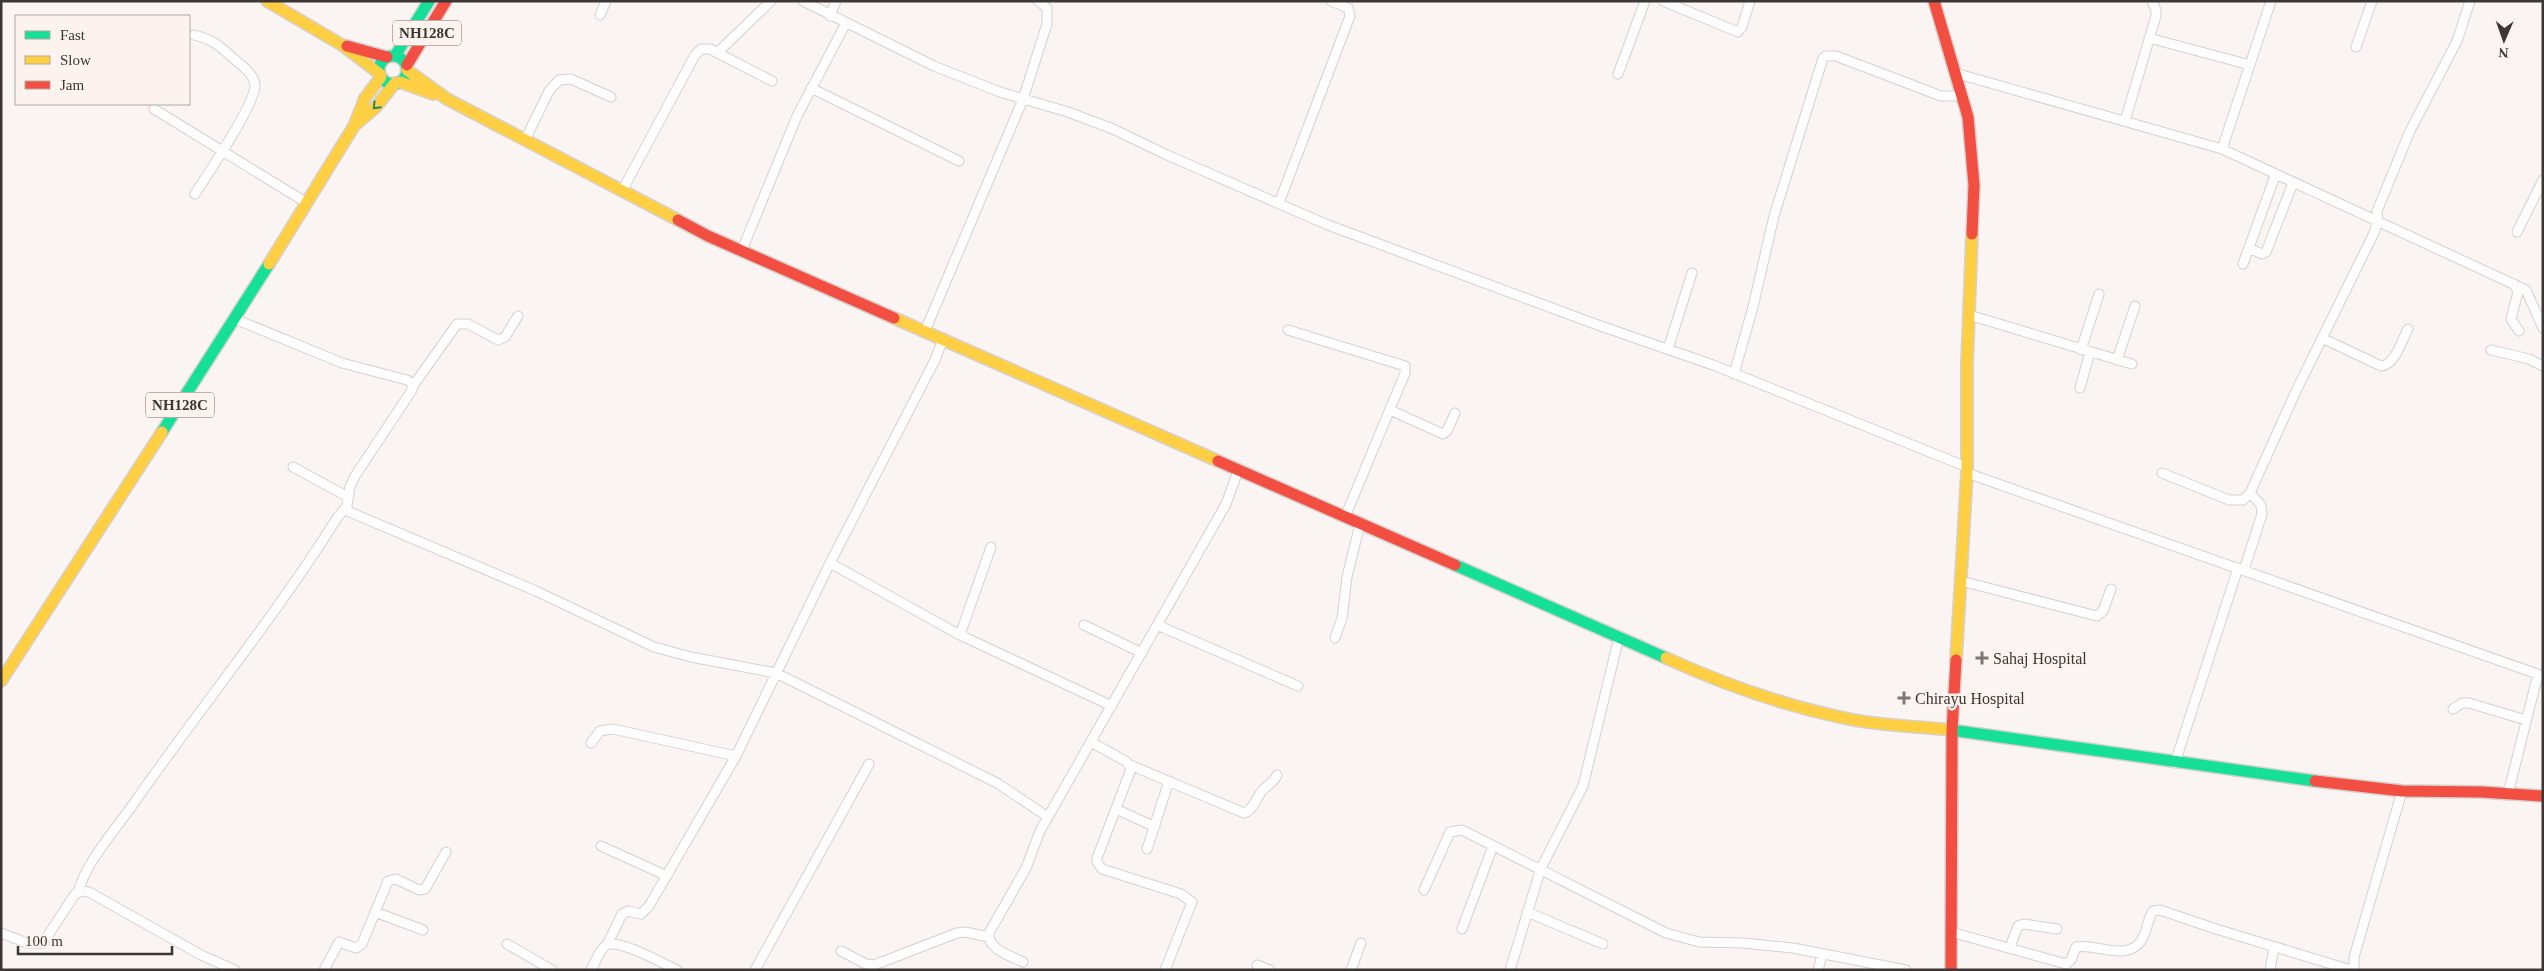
<svg xmlns="http://www.w3.org/2000/svg" width="2544" height="971" font-family="Georgia,serif">
	<style>
		.lines { fill: none; stroke-linecap: round; stroke-linejoin: round }
		.street-casing { stroke: #d6d1cf; stroke-width: 11 }
		.fast-casing { stroke: #d6d1cf; stroke-width: 14 }
		.slow-casing { stroke: #d6d1cf; stroke-width: 14 }
		.jam-casing { stroke: #d6d1cf; stroke-width: 14 }
		.street { stroke: #fefdfd; stroke-width: 9 }
		.fast { stroke: #16e098; stroke-width: 11 }
		.slow { stroke: #ffcf43; stroke-width: 11 }
		.jam { stroke: #f24e42; stroke-width: 11 }
		.oneway { stroke: #2b8361 }
		.poi-dot { fill: #7e7976; stroke: #fdf3ee; stroke-width: 2 }
		.labels { text-anchor: middle; dominant-baseline: central; stroke-width: 5; stroke-linejoin: round; paint-order: stroke }
		.shield { fill: #fdf3ee; stroke: #766f6c; stroke-width: 1 }
		.shield-label { font-size: 15px; font-weight: bold; fill: #3c3734 }
		.poi-label { font-size: 16px; fill: #3c3734; stroke: #fdf3ee; text-anchor: start }
	</style>
	<rect width="100%" height="100%" fill="#faf4f2"/>
	<g class="lines">
		<g class="street-casing">
			<path id="street" d="M803 1 934 66 1000 92 1068 112 1113 129 1167 155 1328 225 1595 324 1713 365 1967 467
				M1663 1 1738 32 1742 27 1750 1
				M600 15 606 1
				M830 16 836 1
				M194 35C212 39 220 46 233 58 241 65 253 73 255 84 257 102 207 175 195 194
				M2149 38 2250 65
				M2356 47 2372 1
				M717 53 771 1
				M1955 73 2222 149 2526 290 2543 328
				M1618 74 1645 1
				M811 88 959 161
				M154 109 307 203
				M2125 121 2156 16V10L2152 1
				M525 140 549 91 559 80 571 79 611 97
				M2222 149 2271 1
				M622 191 695 55 701 49H710L772 81
				M1279 203 1350 16 1348 8 1331 1
				M2517 232 2543 180
				M2249 248 2262 254 2266 252 2293 183
				M742 250 797 116 846 23
				M2243 264 2275 176
				M2514 284 2518 292 2511 319 2519 331
				M1969 315 2132 364
				M1288 330 1405 366V373L1345 517
				M925 331 1023 99 1047 24V8L1038 1
				M2322 338 2381 366C2395 365 2402 340 2408 329
				M1668 349 1692 273
				M2081 350 2099 294
				M2491 350 2529 359 2543 366
				M2117 360 2135 306
				M1734 374 1753 307 1774 216 1823 58 1826 56H1836L1941 96H1962
				M413 386 457 324H468L498 340 505 337 518 316
				M2080 388 2090 352
				M1390 410 1443 434 1447 431 1455 413
				M293 467 348 497
				M1967 473 2543 676
				M2162 473 2229 500H2243L2250 493 2297 389 2374 233 2378 221 2377 211 2410 131 2457 41 2470 1
				M345 510 536 591 654 647 691 657 776 673 997 783 1048 817
				M830 563 960 635 1112 706
				M2244 570 2262 514 2261 505 2250 493
				M1961 581 2097 616 2103 611 2111 589
				M1084 625 1142 653
				M1157 625 1298 686
				M960 635 991 547
				M1335 638 1342 618 1347 577 1360 524
				M2453 709 2462 703H2469L2526 720
				M1091 742 1127 762 1131 769 1097 858V862L1102 869 1181 894 1192 902 1165 970
				M591 743 600 731 613 729 736 756
				M2175 763 2238 568
				M1130 765 1244 813C1254 810 1256 797 1263 790 1268 784 1274 783 1277 775
				M2508 794 2538 674
				M1116 809 1155 827
				M601 846 667 876
				M1147 849 1169 781
				M1424 890 1450 832 1462 830 1666 933 1699 942 1743 943 1793 948 1906 970
				M78 893C85 863 116 829 134 803 201 707 275 617 337 518L347 506 350 487 355 476 412 390V383L407 380 342 363 235 319
				M375 912 423 930
				M1527 912 1603 944
				M1462 929 1493 846
				M1951 932 2066 964 2071 960 2076 947C2095 943 2126 962 2141 941 2147 933 2147 920 2153 911L2160 910 2216 929 2351 970
				M1 933 27 943H43L75 894 82 891 89 892 201 955 235 970
				M507 944 552 970
				M607 945 622 914 628 911 641 914 649 906 736 756 830 563 935 360 943 339
				M2010 947 2018 926 2024 924 2057 929
				M841 951 866 964 874 965 957 933 965 932 989 937
				M1023 962C1011 956 987 949 989 933L1026 868 1040 831 1226 504 1238 471
				M1257 965 1270 970
				M324 970 339 942 356 948 362 944 388 881 396 879 419 890 425 889 446 852
				M591 970C595 963 599 951 605 946 617 937 664 964 677 970
				M755 970 869 764
				M1351 970 1361 943
				M1510 970 1541 868 1583 786 1619 637
				M1818 970 1822 955
				M2270 970 2274 947
				M2354 970V957L2402 791"/>
		</g>
		<g class="fast-casing">
			<path id="fast" d="M395 56 429 1
				M379 70a14 14 0 1 1 28 0a14 14 0 1 1-28 0Z
				M162 432 269 264
				M1455 565 1666 658
				M1951 730 2315 781"/>
		</g>
		<g class="slow-casing">
			<path id="slow" d="M267 1 342 45 380 74
				M407 70 447 99 678 220
				M400 82 433 94
				M356 124 376 107 395 83
				M269 264 354 126 365 98 381 77
				M894 318 1218 461
				M1666 658C1723 684 1782 705 1844 718 1878 726 1916 726 1951 730
				M1956 660 1967 473V364L1972 234
				M1 681 162 432"/>
		</g>
		<g class="jam-casing">
			<path id="jam" d="M1934 1 1968 117 1974 185 1972 234
				M347 46 387 57
				M407 65 446 1
				M678 220 708 236 894 318
				M1218 461 1455 565
				M2315 781 2402 791 2482 792 2543 796
				M1951 970 1952 730 1956 660"/>
		</g>
		<use href="#street" class="street"/>
		<use href="#fast" class="fast"/>
		<use href="#slow" class="slow"/>
		<use href="#jam" class="jam"/>
	</g>
	<defs><path id="oneway-chevron" d="M-2-3.5L2.5 0L-2 3.5" fill="none" stroke-width="1.6" stroke-linecap="round" stroke-linejoin="round" transform="scale(1.25)"/></defs>
	<use class="oneway" href="#oneway-chevron" transform="translate(376 106) rotate(134)"/>
	<g class="poi-dot">
		<path d="M1979.5 650.5h5v5h5v5h-5v5h-5v-5h-5v-5h5z"/>
		<path d="M1901.5 690.5h5v5h5v5h-5v5h-5v-5h-5v-5h5z"/>
	</g>
	<g class="labels">
		<g class="shield">
			<rect x="393" y="20.5" width="68" height="25" rx="4"/>
			<rect x="146" y="392.5" width="68" height="25" rx="4"/>
		</g>
		<g class="shield-label">
			<text x="427" y="33">NH128C</text>
			<text x="180" y="405">NH128C</text>
		</g>
		<g class="poi-label">
			<text x="1993" y="658">Sahaj Hospital</text>
			<text x="1915" y="698">Chirayu Hospital</text>
		</g>
	</g>
	<rect width="2544" height="971" fill="none" stroke="#3c3734" stroke-width="5"/>
	<rect x="15" y="15" width="175" height="90" fill="#fdf3ee" stroke="#b0a8a4"/>
	<rect x="25" y="31" width="25" height="8" fill="#16e098" stroke="#b0a8a4"/>
	<text x="60" y="40" font-size="15" fill="#3c3734">Fast</text>
	<rect x="25" y="56" width="25" height="8" fill="#ffcf43" stroke="#b0a8a4"/>
	<text x="60" y="65" font-size="15" fill="#3c3734">Slow</text>
	<rect x="25" y="81" width="25" height="8" fill="#f24e42" stroke="#b0a8a4"/>
	<text x="60" y="90" font-size="15" fill="#3c3734">Jam</text>
	<g transform="translate(2504 40) rotate(182)" stroke="#fdf3ee" stroke-width="4" paint-order="stroke">
	<path d="M0-4L9 19L0 12L-9 19Z" fill="#3c3734"/>
	<text y="-8" font-size="14" font-weight="bold" text-anchor="middle" fill="#3c3734">N</text>
	</g>
	<path d="M18 946v8h154v-8" fill="none" stroke="#3c3734" stroke-width="2.5"/>
	<text x="25" y="946" font-size="15" fill="#3c3734" stroke="#fdf3ee" stroke-width="4" paint-order="stroke">100 m</text>
</svg>
